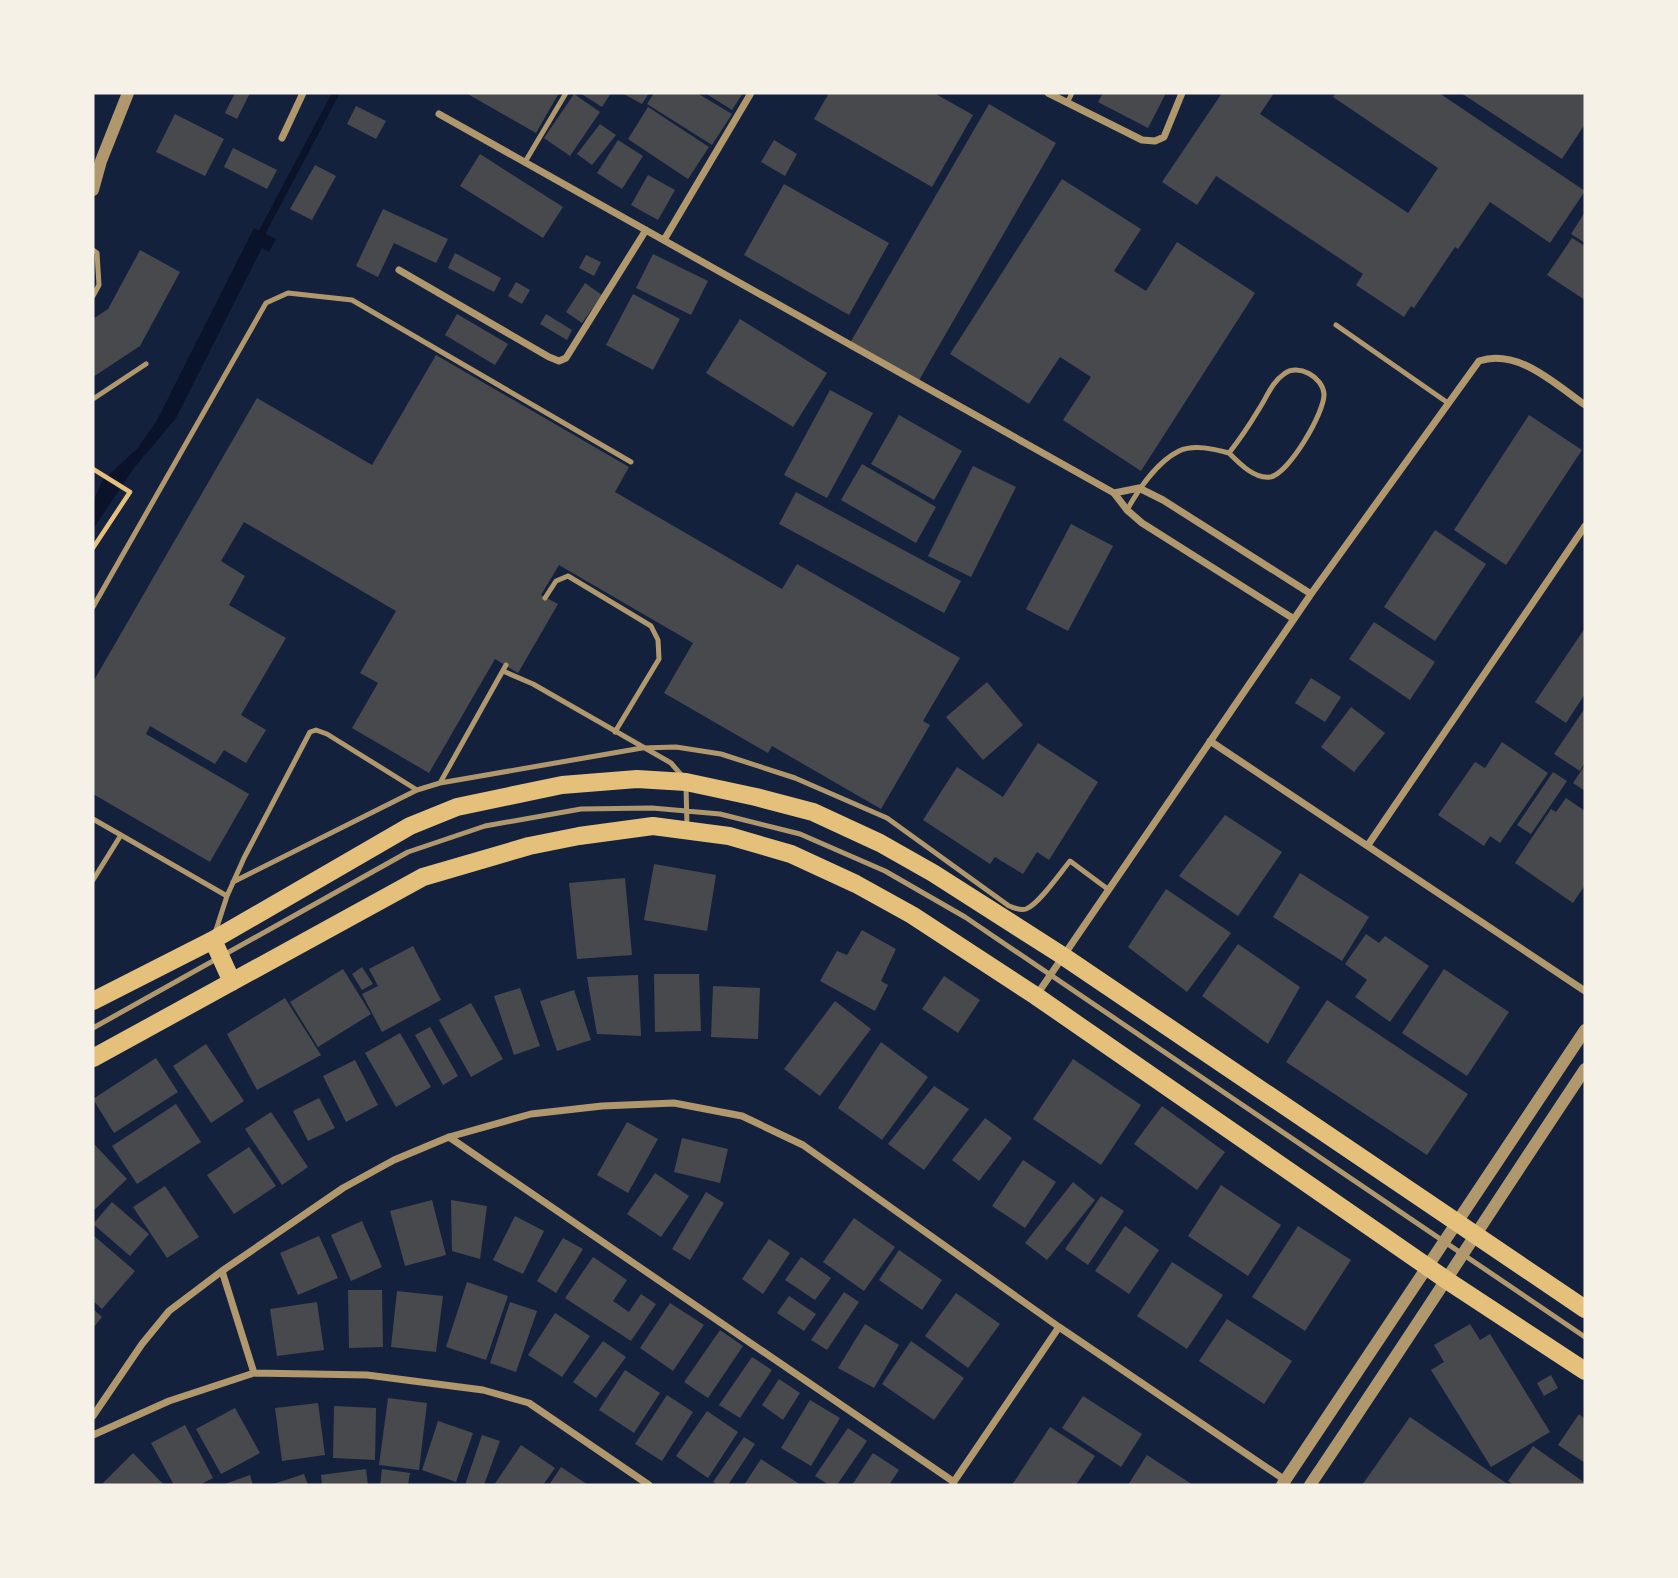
<svg xmlns="http://www.w3.org/2000/svg" width="1678" height="1578" font-family="Helvetica,sans-serif">
	<style>
		.water { fill: #0b132b }
		.lines { fill: none; stroke-linecap: round; stroke-linejoin: round }
		.stream { stroke: #0b132b; stroke-width: 7 }
		.building { fill: #48494c }
		.path { stroke: #e5c07b; stroke-width: 4.5 }
		.service { stroke: #b1986c; stroke-width: 5 }
		.minor { stroke: #b1986c; stroke-width: 7 }
		.tertiary { stroke: #b1986c; stroke-width: 12 }
		.primary { stroke: #e5c07b; stroke-width: 18 }
	</style>
	<rect width="100%" height="100%" fill="#14213d"/>
	<path class="water" d="M254 228 276 239 269 252 262 248 176 418 134 468 93 529V502L102 481 137 449 157 420Z"/>
	<g class="lines">
		<path class="stream" d="M258 240 336 93"/>
	</g>
	<path class="building" d="M235 93H250L237 119 225 113Z
		M466 93H559L536 133Z
		M580 93H611L602 107Z
		M622 93H649L642 104Z
		M654 93H697L732 114 712 145 647 104Z
		M705 93H743L732 110Z
		M829 93H934L973 115 932 187 814 119Z
		M1103 93H1166L1148 128 1098 102Z
		M1222 93H1274L1260 114 1408 213 1438 168 1333 97 1336 93H1439L1585 191 1550 243 1490 202 1458 249 1455 247 1414 308 1411 306 1404 317 1356 285 1363 274 1216 176 1197 205 1162 182Z
		M1461 93H1582L1585 95V124L1562 159Z
		M574 94 600 112 570 156 544 138Z
		M989 104 1056 143 918 382 850 343Z
		M356 106 386 121 376 139 347 124Z
		M648 107 709 147 688 179 628 139Z
		M175 114 224 139 205 176 156 152Z
		M600 124 616 135 592 165 577 154Z
		M618 140 643 156 622 189 597 173Z
		M774 140 797 154 785 176 761 162Z
		M233 148 277 170 267 189 224 167Z
		M480 154 563 207 543 238 460 186Z
		M315 165 336 176 312 220 290 209Z
		M648 175 675 190 658 220 631 205Z
		M1062 179 1141 229 1114 271 1146 291 1177 242 1255 293 1141 471 1063 420 1091 377 1060 357 1029 404 950 354Z
		M784 184 889 243 849 315 744 255Z
		M383 209 448 239 436 263 394 243 378 277 356 266Z
		M1585 212V243L1571 234Z
		M1572 238 1585 246V300L1547 275Z
		M140 250 180 272 140 346 93 377V319L108 309Z
		M455 253 501 278 494 292 448 268Z
		M653 254 708 281 691 315 636 288Z
		M586 255 601 262 594 276 579 268Z
		M516 282 530 290 522 304 508 296Z
		M585 283 602 295 582 323 566 312Z
		M633 294 680 319 653 370 606 345Z
		M457 314 508 344 495 365 445 335Z
		M546 314 572 330 567 340 540 324Z
		M740 319 827 373 793 427 706 373Z
		M436 355 629 467 615 492 782 589 797 564 960 658 923 721 930 725 881 809 772 746 768 753 664 693 693 643 559 565 541 595 558 604 518 673 495 659 429 773 352 728 378 683 360 673 396 611 244 522 221 561 245 576 229 605 286 638 241 715 266 730 246 763 224 750 215 764 150 726 146 734 249 794 210 862 93 794V682L257 398 372 465Z
		M830 390 873 413 827 498 784 475Z
		M899 415 962 451 934 500 871 464Z
		M1529 415 1582 450 1506 565 1454 530Z
		M862 464 936 507 916 543 841 500Z
		M973 466 1016 487 971 577 928 556Z
		M796 492 961 581 944 613 779 524Z
		M1071 524 1113 546 1068 631 1026 609Z
		M1435 530 1486 564 1435 641 1384 607Z
		M1374 622 1435 662 1410 700 1349 659Z
		M1585 628V694L1566 723 1535 702Z
		M1311 678 1341 697 1325 722 1295 703Z
		M987 682 1023 725 983 760 946 717Z
		M1351 707 1385 733 1354 772 1321 747Z
		M1585 708V762L1580 771 1554 754Z
		M1502 742 1548 773 1500 843 1490 836 1484 846 1438 815 1475 762 1485 768Z
		M1038 743 1098 782 1049 860 1037 852 1023 874 995 857 990 864 923 820 957 767 1003 797Z
		M1585 765V791L1573 783Z
		M1553 772 1567 781 1531 834 1517 825Z
		M1566 798 1585 811V885L1573 903 1515 863 1551 809 1556 812Z
		M1225 815 1282 852 1238 916 1179 876Z
		M654 864 716 875 707 931 644 920Z
		M1300 873 1369 917 1342 961 1273 917Z
		M625 878 632 955 577 959 569 883Z
		M1166 889 1231 933 1187 992 1128 947Z
		M862 930 896 949 881 981 888 985 875 1011 820 981 837 951 847 955Z
		M1366 934 1379 943 1385 936 1429 966 1390 1022 1355 997 1367 980 1345 964Z
		M1238 944 1300 987 1268 1044 1202 996Z
		M413 946 441 1000 382 1032 362 994 378 986 369 969Z
		M362 967 373 984 362 990 352 974Z
		M343 969 371 1014 318 1047 290 1002Z
		M1444 969 1509 1012 1467 1076 1402 1033Z
		M654 974H699L701 1031 655 1032Z
		M638 975 641 1036 597 1034 587 977Z
		M944 976 980 1000 958 1033 922 1009Z
		M713 986 760 988 758 1039 711 1037Z
		M520 988 540 1046 514 1055 494 996Z
		M574 990 591 1040 557 1051 540 1001Z
		M285 998 321 1055 257 1090 227 1034Z
		M1327 1000 1468 1094 1427 1155 1286 1062Z
		M835 1001 871 1029 820 1096 784 1069Z
		M471 1003 503 1059 471 1077 439 1020Z
		M430 1027 458 1076 443 1085 415 1035Z
		M400 1033 431 1087 396 1107 365 1053Z
		M881 1042 928 1077 882 1140 838 1108Z
		M206 1044 244 1101 211 1123 173 1066Z
		M156 1058 178 1092 114 1133 93 1099Z
		M1073 1059 1141 1105 1101 1165 1033 1119Z
		M355 1060 378 1105 346 1122 323 1076Z
		M934 1086 969 1109 924 1170 888 1144Z
		M319 1098 335 1128 308 1141 293 1111Z
		M176 1104 201 1142 137 1184 112 1146Z
		M1162 1106 1225 1152 1197 1190 1134 1144Z
		M271 1112 308 1167 282 1185 245 1129Z
		M985 1118 1012 1138 979 1181 952 1160Z
		M627 1122 658 1139 628 1193 597 1175Z
		M682 1138 728 1149 720 1183 674 1172Z
		M93 1143 127 1179 93 1211Z
		M249 1147 276 1186 234 1214 207 1175Z
		M1023 1160 1056 1182 1025 1228 992 1206Z
		M655 1173 689 1196 661 1237 627 1214Z
		M1073 1182 1095 1200 1047 1260 1025 1243Z
		M1221 1185 1281 1225 1248 1276 1188 1236Z
		M165 1186 199 1237 167 1258 133 1207Z
		M706 1192 724 1203 690 1260 672 1249Z
		M1101 1196 1124 1211 1088 1265 1065 1249Z
		M432 1200 446 1255 405 1266 390 1211Z
		M451 1200 487 1206 480 1259 452 1251Z
		M112 1202 149 1234 130 1256 93 1224Z
		M515 1216 544 1231 523 1274 493 1260Z
		M854 1218 895 1247 864 1291 823 1262Z
		M362 1221 382 1267 351 1281 331 1235Z
		M1125 1226 1159 1250 1129 1294 1095 1271Z
		M1298 1226 1351 1260 1305 1331 1252 1297Z
		M93 1235 135 1271 102 1309 93 1301Z
		M319 1236 338 1278 298 1295 280 1253Z
		M563 1238 583 1249 556 1293 537 1281Z
		M769 1239 790 1253 763 1294 742 1279Z
		M899 1250 942 1280 922 1310 879 1280Z
		M593 1257 627 1280 613 1301 629 1312 641 1294 656 1304 631 1341 565 1298Z
		M801 1257 831 1278 815 1300 785 1280Z
		M1172 1262 1223 1295 1187 1349 1137 1316Z
		M467 1282 508 1296 486 1360 446 1347Z
		M348 1290H382L383 1347 349 1348Z
		M397 1291 443 1296 436 1352 391 1347Z
		M844 1292 859 1302 827 1350 811 1340Z
		M956 1293 1000 1324 968 1368 925 1336Z
		M789 1296 816 1314 804 1331 777 1313Z
		M317 1302 324 1350 277 1356 270 1309Z
		M510 1302 537 1311 516 1372 490 1363Z
		M670 1303 704 1325 673 1371 640 1348Z
		M93 1309 102 1317 93 1328Z
		M555 1313 590 1336 562 1377 528 1355Z
		M1227 1319 1292 1361 1264 1404 1199 1361Z
		M865 1324 899 1345 874 1388 838 1368Z
		M1470 1324 1480 1340 1490 1334 1550 1432 1491 1467 1431 1370 1444 1362 1434 1345Z
		M720 1330 743 1346 708 1398 684 1382Z
		M603 1341 626 1357 596 1398 573 1382Z
		M911 1341 964 1378 934 1420 882 1384Z
		M752 1357 772 1370 740 1418 719 1405Z
		M625 1370 660 1393 634 1433 599 1410Z
		M1551 1375 1558 1388 1544 1396 1537 1383Z
		M779 1379 800 1393 783 1420 762 1405Z
		M667 1395 693 1412 662 1461 635 1444Z
		M1083 1396 1142 1434 1121 1467 1062 1428Z
		M388 1398 427 1403 419 1470 379 1465Z
		M810 1400 840 1418 811 1466 781 1448Z
		M318 1403 325 1455 282 1461 275 1408Z
		M334 1406 376 1408 375 1460 333 1458Z
		M235 1408 260 1453 221 1474 196 1429Z
		M707 1411 738 1432 708 1478 676 1456Z
		M1579 1414 1585 1419V1463L1558 1445Z
		M1410 1417 1509 1485H1362Z
		M438 1421 473 1433 456 1482 422 1470Z
		M185 1425 213 1478 199 1485H174L151 1443Z
		M1050 1427 1095 1456 1076 1485H1012Z
		M848 1428 867 1441 837 1485H829L815 1476Z
		M482 1435 500 1441 484 1485H465Z
		M744 1437 755 1444 728 1485H718L713 1482Z
		M521 1445 555 1468 543 1485H494Z
		M1533 1446 1585 1483V1485H1514L1508 1481Z
		M133 1453 164 1485H105L103 1483Z
		M873 1453 899 1470 889 1485H852Z
		M1147 1455 1193 1485H1128Z
		M761 1459 801 1485H744Z
		M561 1467 588 1485H549Z
		M366 1469 368 1485H322L321 1475Z
		M382 1469 410 1473 408 1485H380Z
		M304 1474 308 1485H270Z
		M250 1475 253 1485H222Z"/>
	<g class="lines">
		<path class="path" d="M93 469 130 492 93 548"/>
		<path class="service" d="M1068 101 1072 93
			M525 162 566 93
			M93 250 97 253 99 285 93 296
			M1336 325 1448 403
			M93 399 146 364
			M1127 510C1138 490 1157 462 1179 451 1194 444 1214 449 1229 453 1240 439 1250 424 1259 409 1267 397 1272 382 1284 374 1298 363 1323 377 1324 394 1325 412 1288 475 1270 477 1254 479 1239 463 1229 453
			M545 598 556 581 568 576 651 626 658 640 659 659 615 732
			M93 607 266 303 288 293 352 300 631 462
			M503 671 533 684 671 763 683 777
			M440 783 506 665
			M686 786 687 826
			M93 819 227 896
			M93 880 121 835
			M233 882 417 790 440 783 642 748 676 747 721 754 795 778 887 818 1009 906C1015 908 1020 911 1026 909 1039 904 1060 873 1070 861L1109 890
			M215 933 227 896 244 858 310 732 316 730 327 734 417 790
			M93 1028 408 852 485 826 581 809 652 808 720 814 800 834 885 871 965 917 1585 1337"/>
		<path class="minor" d="M1048 93 1142 140 1155 141 1164 137 1182 93
			M439 114 1114 493 1127 510 1142 523 1294 619
			M282 138 303 93
			M664 240 751 93
			M399 270 549 357 559 361 566 358 646 230
			M1114 493 1139 488 1163 500 1311 594
			M1210 741 1585 991
			M1368 845 1585 526
			M1036 996 1311 594 1479 361C1518 348 1555 384 1585 405
			M449 1137 954 1482
			M222 1271 254 1373
			M93 1416 142 1344 169 1311 222 1271 343 1188 394 1160 449 1137 531 1114 602 1106 674 1103 742 1116 803 1145 1059 1327 1285 1480
			M93 1435 169 1401 254 1373 367 1375 483 1390 529 1403 649 1485
			M953 1483 1059 1327"/>
		<path class="tertiary" d="M93 190 101 161 128 93
			M1282 1485 1585 1030
			M1310 1485C1403 1347 1493 1207 1585 1069"/>
		<path class="primary" d="M213 940 232 982
			M93 1001 213 940 410 826 457 807 562 785 637 779 686 782 756 797 813 812 880 843 933 873 1063 956 1585 1309
			M93 1058 423 877 529 846 579 836 653 826 729 836 791 854 856 884 912 915 1036 996 1448 1281 1585 1371"/>
	</g>
	<rect width="1678" height="1578" fill="none" stroke="#f6f1e7" stroke-width="189"/>
</svg>
